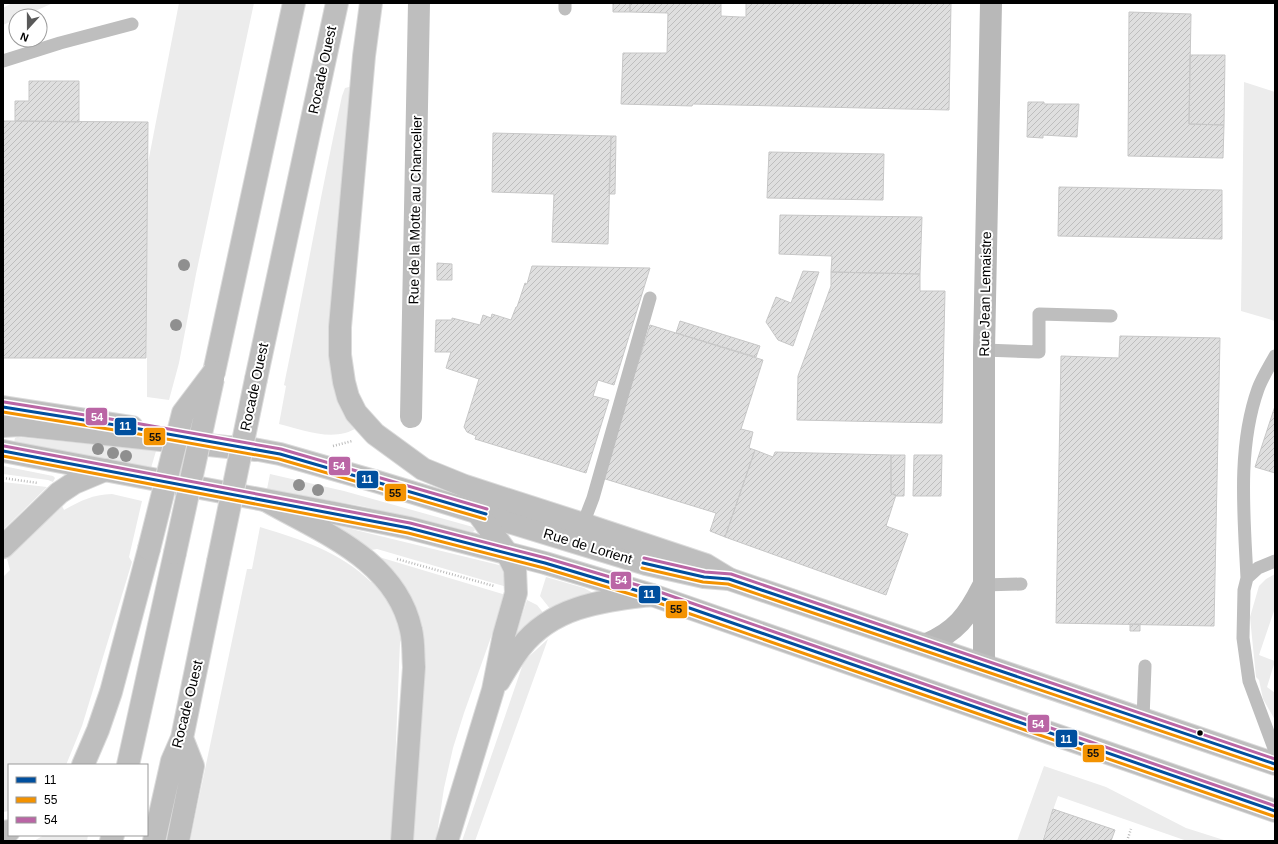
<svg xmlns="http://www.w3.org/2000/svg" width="1278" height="844" font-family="Helvetica,sans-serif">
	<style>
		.grass { fill: #ececec }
		.building { fill: url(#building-hatch); stroke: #c7c7c7 }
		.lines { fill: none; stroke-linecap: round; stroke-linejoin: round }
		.primary-casing { stroke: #dbdbdb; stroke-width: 24 }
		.highway-casing { stroke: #dbdbdb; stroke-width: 24 }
		.path { stroke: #b9b9b9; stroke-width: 2.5; stroke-dasharray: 1 2; stroke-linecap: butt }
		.lane { stroke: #bebebe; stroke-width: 13 }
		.street { stroke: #bebebe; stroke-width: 22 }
		.secondary { stroke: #b8b8b8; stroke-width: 22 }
		.primary { stroke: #bebebe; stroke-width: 22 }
		.highway { stroke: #bebebe; stroke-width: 22 }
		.highway-bridge-casing { stroke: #dbdbdb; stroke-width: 24; stroke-linecap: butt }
		.highway-bridge { stroke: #bebebe; stroke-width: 22 }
		.bus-1-casing { stroke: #fff; stroke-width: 6 }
		.bus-2-casing { stroke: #fff; stroke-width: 6 }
		.bus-3-casing { stroke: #fff; stroke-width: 6 }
		.bus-1 { stroke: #004f9e; stroke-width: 3 }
		.bus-2 { stroke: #f39200; stroke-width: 3 }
		.bus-3 { stroke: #ba65a5; stroke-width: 3 }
		.tree { fill: #8f8f8f }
		.bus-dot { fill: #000; stroke: #fff; stroke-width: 1.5 }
		.labels { text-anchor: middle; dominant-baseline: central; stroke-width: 4; stroke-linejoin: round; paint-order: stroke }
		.street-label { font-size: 14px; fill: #000; stroke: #fff }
		.line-badge { stroke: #fff; stroke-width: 1.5 }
		.badge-label { font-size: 11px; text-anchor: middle; font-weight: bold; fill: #fff }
		.pale-badge-label { font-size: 11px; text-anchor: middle; font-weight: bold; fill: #111 }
	</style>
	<defs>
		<pattern id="building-hatch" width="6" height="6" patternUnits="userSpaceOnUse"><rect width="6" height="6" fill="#dfdfdf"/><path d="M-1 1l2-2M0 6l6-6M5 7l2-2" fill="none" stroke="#bebebe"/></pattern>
	</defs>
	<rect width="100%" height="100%" fill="#fff"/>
	<path class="grass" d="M12 3H53L24 16H16V19L3 25V8Z
		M179 3H254L196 274 179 363 169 400 147 397V168Z
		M1244 82 1275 92V321L1241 311Z
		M349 87H355L336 259 358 427C335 443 303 430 279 424L286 386 284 385C304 289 321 192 342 96L345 88Z
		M17 437 156 451 151 468 14 442 15 438Z
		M3 466 53 476 55 478 53 482 48 480 3 474Z
		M270 474 344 491 473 527 475 530 473 532 362 506 267 489Z
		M3 482 47 487 3 530Z
		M112 494 142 501 129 557 132 562 82 726 66 765H9V811L3 812V577L10 570 7 559 62 506 64 510C82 500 92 495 112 494Z
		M339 526 503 566 507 587 377 549 371 550 337 527Z
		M260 527C302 540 339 551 371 582L376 580 405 632 400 642 392 841H190L247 569H252Z
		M379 557 506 595 464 713 453 748 444 788 436 841H411L400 581Z
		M1275 574V608L1259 655 1275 661 1267 687 1275 693V720L1263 699 1259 680 1256 677 1250 617 1259 586 1266 579Z
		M546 577 584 588 595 594 551 610 540 596Z
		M527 600 537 605 545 615 517 636 516 634Z
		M548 639 475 841H462L524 661Z
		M1044 766 1106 787 1186 828 1227 841H1187L1058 796 1042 841H1017Z
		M44 835H88L87 841H34Z"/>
	<path class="building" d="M613 3H630V12H613Z
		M630 3H721V16L740 17H746V3H951L949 110 693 104 692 106 621 104 623 53H667L668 13 630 12Z
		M1129 12 1191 14 1189 124 1224 125 1223 158 1128 156Z
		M1190 55H1225L1224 125 1189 124Z
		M29 81H79V122L15 121V101H29Z
		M1028 102H1044V104H1079L1077 137 1043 135V138L1027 137Z
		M3 121 148 122 146 358H3Z
		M493 133 611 136 608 244 552 242 554 194 492 192Z
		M611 136H616L615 194H609Z
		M769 152 884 154 883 200 767 198Z
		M1059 187 1222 190V239L1058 236Z
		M780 215 922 217 920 274 831 272 832 256 779 254Z
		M437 263 452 264V280H437Z
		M532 266 650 268 614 385 598 380 593 396 609 400 586 473 475 439 476 436 467 432 464 427 479 379 446 368 451 352H435L436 320H452V318L480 325 483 315 491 318 492 314 511 320 516 307H517L525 283 527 284Z
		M803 271 819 272 793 346 778 340 766 322 776 297 791 303Z
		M831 272 920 274V291H945L942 423 797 420 798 376 831 286Z
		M680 321 760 346 756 357 676 333Z
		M650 325 763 360 741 429 753 432 749 448 755 450 725 537 710 531 716 513 602 478Z
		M1120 336 1220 338 1214 626 1056 623 1061 356 1119 358Z
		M1275 406V473L1255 467Z
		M755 450 773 457 775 452 891 455V493L896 495 886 526 908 534 886 595 725 537Z
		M891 455H905L904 496H896L891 493Z
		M914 455H942L941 496H913Z
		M1130 624H1140V631H1130Z
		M1053 809 1115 830 1111 841H1043Z"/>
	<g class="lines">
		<g class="primary-casing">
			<path id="primary" d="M3 407 132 427
				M237 446 280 454 378 482 646 564 704 577 729 579 1275 764
				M3 451 334 513 409 528 545 563 652 595 1275 811"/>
		</g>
		<g class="highway-casing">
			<path id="highway" d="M371 3 364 56 340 327V355L344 382 348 397 356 413 375 434 423 469 465 486 583 524 706 565 729 579
				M214 372 294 3
				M256 379 337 3
				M3 426 20 425 256 450
				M267 501C323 533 396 560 411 630 414 642 413 655 414 667L402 841
				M3 547 59 493 74 483 105 470
				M499 681C506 669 513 657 521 647 554 605 604 601 652 595
				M83 765 98 730 111 692 149 549
				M128 765 175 553
				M3 832 9 831
				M111 841 113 835
				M154 841 172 761 182 738 218 562
				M178 841 193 766 182 738
				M447 841 493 690 504 635 516 593 515 569 507 553 477 512"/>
		</g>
		<path class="path" d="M333 446 352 441
			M3 478 38 483
			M397 559 494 586
			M1127 841 1131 829"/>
		<path class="lane" d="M565 9V3
			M3 61 60 43 132 24
			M984 350 1039 352V314L1111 316
			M583 524 593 498 650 298
			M1275 561 1258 568 1247 578 1244 590 1243 638 1249 681 1275 751
			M1247 578C1244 516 1237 448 1258 389 1262 378 1269 367 1275 356
			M983 585 1021 584
			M1143 719 1145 666"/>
		<path class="street" d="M411 417 419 3"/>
		<path class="secondary" d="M925 645C956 632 968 616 983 586
			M984 665V350L991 3"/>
		<use href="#primary" class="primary"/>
		<use href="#highway" class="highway"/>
		<g class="highway-bridge-casing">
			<path id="highway-bridge" d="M149 549 183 413 214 372
				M175 553 213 379
				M218 562 256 379"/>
		</g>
		<use href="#highway-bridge" class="highway-bridge"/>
		<g class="bus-1-casing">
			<path id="bus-1" d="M3 407 134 428 280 454 486 514
				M3 451 409 528 545 563 652 595 1275 811
				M643 563 704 577 729 579 1275 764"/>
		</g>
		<g class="bus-2-casing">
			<path id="bus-2" d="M3 412 133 433 279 459 485 519
				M3 456 408 533 544 568 650 600 1273 816
				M642 568 703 582 728 584 1273 769"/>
		</g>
		<g class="bus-3-casing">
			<path id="bus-3" d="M4 402 135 423 281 449 487 509
				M4 446 410 523 546 558 654 590 1275 806
				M644 558 705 572 731 574 1275 759"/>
		</g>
		<use href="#bus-1" class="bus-1"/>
		<use href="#bus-2" class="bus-2"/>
		<use href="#bus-3" class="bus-3"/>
	</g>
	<g class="tree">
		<circle cx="184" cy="265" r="6"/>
		<circle cx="176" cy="325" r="6"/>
		<circle cx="98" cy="449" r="6"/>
		<circle cx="113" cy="453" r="6"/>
		<circle cx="126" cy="456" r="6"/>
		<circle cx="299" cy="485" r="6"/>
		<circle cx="318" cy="490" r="6"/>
	</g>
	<circle class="bus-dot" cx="1200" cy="733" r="3.5"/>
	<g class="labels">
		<g class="street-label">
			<text transform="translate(322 70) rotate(-78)">Rocade Ouest</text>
			<text transform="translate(415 210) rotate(-89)">Rue de la Motte au Chancelier</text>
			<text transform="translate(985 294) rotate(-89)">Rue Jean Lemaistre</text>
			<text transform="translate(254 387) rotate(-78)">Rocade Ouest</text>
			<text transform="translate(588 546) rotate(17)">Rue de Lorient</text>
			<text transform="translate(187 704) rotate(-76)">Rocade Ouest</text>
		</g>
	</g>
	<g class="line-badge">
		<rect x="85" y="407" width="23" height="19" rx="4" fill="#ba65a5"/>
		<rect x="114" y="417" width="23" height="19" rx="4" fill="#004f9e"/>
		<rect x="143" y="427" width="23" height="19" rx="4" fill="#f39200"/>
		<rect x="328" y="456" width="23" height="20" rx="4" fill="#ba65a5"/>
		<rect x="356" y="470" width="23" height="19" rx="4" fill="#004f9e"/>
		<rect x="384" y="483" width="23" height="19" rx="4" fill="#f39200"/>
		<rect x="610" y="571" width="22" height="19" rx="4" fill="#ba65a5"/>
		<rect x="638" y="585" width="23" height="19" rx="4" fill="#004f9e"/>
		<rect x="665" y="600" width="23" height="19" rx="4" fill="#f39200"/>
		<rect x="1027" y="714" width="23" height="19" rx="4" fill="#ba65a5"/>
		<rect x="1055" y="729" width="23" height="19" rx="4" fill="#004f9e"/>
		<rect x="1082" y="744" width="23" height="19" rx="4" fill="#f39200"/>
	</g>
	<g class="badge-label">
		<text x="97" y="421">54</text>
		<text x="125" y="430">11</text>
		<text x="339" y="470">54</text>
		<text x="367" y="483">11</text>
		<text x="621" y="584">54</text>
		<text x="649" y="598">11</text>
		<text x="1038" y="728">54</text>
		<text x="1066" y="743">11</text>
	</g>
	<g class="pale-badge-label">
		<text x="155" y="441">55</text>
		<text x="395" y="497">55</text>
		<text x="676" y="613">55</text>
		<text x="1093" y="757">55</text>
	</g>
	<rect width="1278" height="844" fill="none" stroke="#000000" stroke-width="8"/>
	<rect x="8" y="764" width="140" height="72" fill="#ffffff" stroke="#999999"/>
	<rect x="16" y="777" width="20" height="6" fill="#004f9e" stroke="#999999"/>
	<text x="44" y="784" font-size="12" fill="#000000">11</text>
	<rect x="16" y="797" width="20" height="6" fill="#f39200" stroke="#999999"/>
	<text x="44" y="804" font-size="12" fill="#000000">55</text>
	<rect x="16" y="817" width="20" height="6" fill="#ba65a5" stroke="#999999"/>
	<text x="44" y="824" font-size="12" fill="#000000">54</text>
	<g transform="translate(28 28) rotate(201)"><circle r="19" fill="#ffffff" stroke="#999999"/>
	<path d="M0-3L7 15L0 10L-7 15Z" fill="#595959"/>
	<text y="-6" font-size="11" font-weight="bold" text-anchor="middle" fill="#000000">N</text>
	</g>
</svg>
